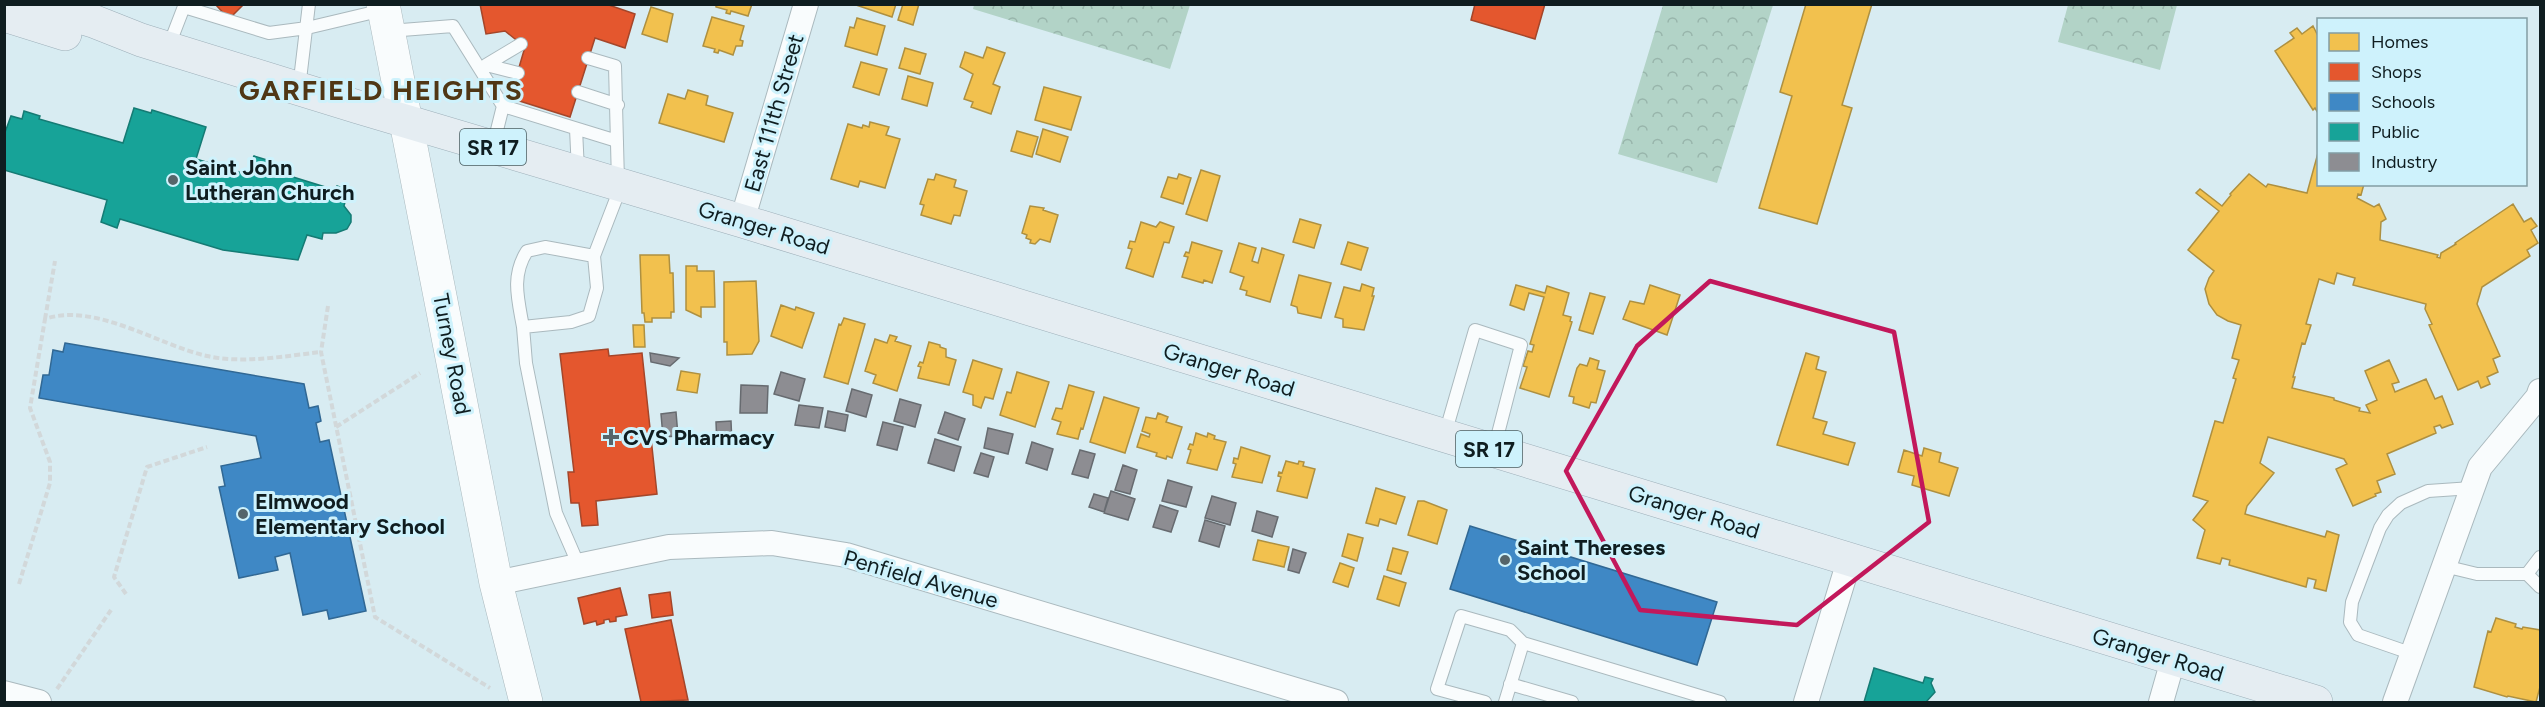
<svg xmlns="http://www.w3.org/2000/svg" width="2545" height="707" font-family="Figtree,sans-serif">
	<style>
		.forest { fill: url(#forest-crowns) }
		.homes { fill: #f2c14e; stroke: #ae9040; stroke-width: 1.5 }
		.shops { fill: #e4572e; stroke: #a4462a; stroke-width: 1.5 }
		.schools { fill: #3f88c5; stroke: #316894; stroke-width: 1.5 }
		.public { fill: #17a398; stroke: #157b74; stroke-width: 1.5 }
		.industry { fill: #8d8d92; stroke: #676b70; stroke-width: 1.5 }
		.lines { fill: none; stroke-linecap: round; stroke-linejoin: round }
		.lane-casing { stroke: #aab9be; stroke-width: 14 }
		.street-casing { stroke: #aab9be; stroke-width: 26 }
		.secondary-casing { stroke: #aab9be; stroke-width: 34 }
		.primary-casing { stroke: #9dafb9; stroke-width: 34 }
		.path { stroke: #d2d8da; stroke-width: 4; stroke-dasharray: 6 3; stroke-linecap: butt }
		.lane { stroke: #f9fcfd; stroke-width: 12 }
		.street { stroke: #f9fcfd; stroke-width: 24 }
		.secondary { stroke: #f9fcfd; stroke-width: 33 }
		.primary { stroke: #e5edf2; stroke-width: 33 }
		.marked { fill: none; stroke: #c2185b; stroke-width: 4.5; stroke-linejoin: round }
		.poi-dot { fill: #55656a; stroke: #cef2fc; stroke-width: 2 }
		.labels { text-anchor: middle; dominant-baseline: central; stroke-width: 6; stroke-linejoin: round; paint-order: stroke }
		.shield { fill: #cef2fc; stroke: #485d62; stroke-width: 1.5 }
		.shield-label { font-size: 21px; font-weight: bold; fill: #0f1d20 }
		.street-label { font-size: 22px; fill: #0f1d20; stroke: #cef2fc }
		.poi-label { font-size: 22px; font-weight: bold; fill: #0f1d20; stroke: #cef2fc; text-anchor: start }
		.district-label { font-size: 28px; font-weight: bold; letter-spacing: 1.5px; fill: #503715; stroke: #cef2fc }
	</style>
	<defs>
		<pattern id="forest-crowns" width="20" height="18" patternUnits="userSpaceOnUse" patternTransform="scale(1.5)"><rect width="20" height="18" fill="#b2d3c7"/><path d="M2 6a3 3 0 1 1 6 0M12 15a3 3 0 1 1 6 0" fill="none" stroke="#98b5ab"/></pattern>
	</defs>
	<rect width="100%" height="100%" fill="#d8ecf2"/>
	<path class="forest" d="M974 5V4L1190 5 1170 69 973 9Z
		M1663 5H1773L1717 183 1618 154Z
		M2068 5H2177L2160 70 2058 42Z"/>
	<path class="homes" d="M716 4H752L748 16 731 11 730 14 726 13 727 10 716 7Z
		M853 4H896L892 17Z
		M903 4H919L913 25 898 20Z
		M1806 4H1872L1842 105 1852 108 1817 224 1759 208 1792 96 1780 92Z
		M651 7 673 14 667 42 642 34Z
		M712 17 744 26 740 40 743 41 742 46H736L733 55 719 50 718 53 714 52 715 49 703 46Z
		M857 18 885 26 877 55 845 46 850 27 854 28Z
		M2313 26 2318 36V113L2315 108 2313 110 2275 51 2294 38 2290 33 2297 28 2302 34Z
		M987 47 1005 53 993 84 1000 87 991 114 971 107 973 102 964 99 973 74 960 67 965 52 983 58Z
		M905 48 926 54 920 74 899 68Z
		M861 62 887 69 879 95 853 87Z
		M908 76 933 83 927 106 902 99Z
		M1044 87 1081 97 1071 130 1035 120Z
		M688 90 708 96 706 105 733 113 724 142 659 123 668 94 685 99Z
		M870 122 889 127 886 135 900 139 885 188 860 181 858 187 831 179 848 124 862 128 863 125 869 127Z
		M1043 129 1068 137 1060 162 1036 154Z
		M1017 131 1038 137 1032 157 1011 151Z
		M2318 153V184H2364L2361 195 2358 194 2357 198 2374 207 2379 204 2386 219 2381 222 2380 240 2438 255 2437 257 2440 258 2441 253 2456 244 2455 243 2513 204 2524 222 2531 218 2537 226 2531 230 2538 243 2527 250 2530 256 2482 287 2477 304 2500 356 2493 359 2498 372 2487 377 2490 384 2481 388 2478 381 2458 390 2429 325 2432 324 2425 309 2426 304 2353 285 2355 278 2337 273 2334 284 2319 279 2306 324 2311 325 2305 344 2302 343 2293 377H2295L2292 388 2334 398V400L2360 408 2359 411 2370 413 2366 405 2377 400 2365 371 2389 360 2399 382 2392 384 2395 392 2426 379 2435 399 2442 396 2453 424 2442 428 2440 425 2434 427 2436 433 2387 454 2395 474 2377 481 2381 492 2375 494 2376 496 2353 506 2336 469 2347 464 2344 459 2268 437 2260 463 2274 473 2247 506 2245 514 2325 537 2327 531 2339 535 2326 591 2314 588 2316 580 2308 578 2306 587 2229 565 2230 560 2222 558 2220 564 2197 558 2205 530 2193 520 2208 501 2193 496 2215 421 2223 423 2236 379 2233 378 2239 360 2232 358 2241 325 2228 321 2217 315 2209 304 2205 289 2209 278 2214 271 2188 250 2219 211 2196 193 2200 189 2222 206 2231 195 2230 194 2249 174 2266 187 2268 184 2307 193Z
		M1201 170 1220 176 1207 221 1186 214Z
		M936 174 956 180 954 187 967 191 960 216 954 215 951 224 921 215 924 205 920 204 928 179 934 180Z
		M1179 174 1191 178 1183 204 1161 197 1168 177 1177 179Z
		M1030 206 1044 208 1043 210 1058 215 1050 242 1040 239 1035 244 1030 243 1031 240 1026 238 1027 235 1022 233Z
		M1300 219 1321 225 1314 248 1293 242Z
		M1141 222 1156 227 1160 222 1174 227 1169 243 1164 242 1153 277 1126 268 1132 249 1128 248 1130 241 1135 242Z
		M1192 242 1222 251 1212 283 1204 280 1203 283 1182 277 1188 257 1184 256 1186 252 1189 253Z
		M1348 242 1368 248 1361 270 1341 264Z
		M1239 243 1256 248 1252 261 1258 263 1262 248 1284 255 1270 302 1246 295 1247 291 1240 289 1244 277 1230 272Z
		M640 255H669L670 273H673L674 312H671V318H652V322H645L644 313H642Z
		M686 266H697V271H714L715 307H701V317L686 310Z
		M1299 275 1331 283 1321 318 1298 313 1297 307 1291 305Z
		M756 281 759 341 752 354 727 355V342H724V282Z
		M1362 284 1374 288 1372 296H1374L1364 330 1343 327V319L1335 317 1344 287 1360 291Z
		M1516 285 1545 293 1547 286 1569 293 1563 315 1571 317 1570 321 1572 322 1549 397 1520 388 1527 367 1523 366 1528 351 1532 352 1534 345 1530 344 1544 297 1529 293 1524 310 1510 305Z
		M1650 285 1680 295 1667 335 1623 319 1630 301 1644 304Z
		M1590 293 1605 297 1593 334 1579 330Z
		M781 305 795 310 796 307 814 313 802 348 771 336Z
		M844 318 865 324 848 384 824 377 839 324 841 325Z
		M633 325H644L645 347H634Z
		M890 335 897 337 895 341 911 346 897 391 873 383 876 375 865 371 875 339 887 343Z
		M929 342 940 345V347L946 349V357L956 360 949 385 918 378 921 367 918 366 920 362 923 363Z
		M1806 353 1819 357 1816 369 1826 372 1813 418 1827 422 1823 434 1855 443 1848 465 1777 445Z
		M1590 358 1599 361 1597 369 1605 371 1596 403 1591 402 1589 408 1573 403 1574 397 1569 396 1577 368 1580 364 1587 366Z
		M973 360 1002 369 993 399 985 397 981 408 973 405V395L963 392Z
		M681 371 700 374 697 393 677 390Z
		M1017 372 1049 382 1035 427 1000 415 1007 392 1011 393Z
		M1069 385 1094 392 1083 429 1081 428 1078 439 1057 434 1061 422 1052 419 1056 408 1062 409Z
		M1104 397 1139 408 1125 453 1090 442Z
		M1158 413 1168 417 1166 422 1182 427 1172 458 1167 456 1166 459 1156 456 1157 453 1137 447 1141 434 1149 437 1150 434 1142 431 1146 417 1156 419Z
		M1196 433 1207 437 1208 433 1215 436 1214 439 1226 442 1217 470 1187 463 1191 450 1188 449 1190 444 1193 445Z
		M1241 447 1270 456 1262 483 1232 477 1236 464 1233 463 1234 458 1238 459Z
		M1924 448 1941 453 1939 462 1958 468 1949 496 1912 485 1914 476 1898 472 1904 450 1922 456Z
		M1286 461 1298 464 1299 461 1304 462 1303 466 1315 469 1307 498 1277 491 1281 477 1278 476 1279 472 1282 473Z
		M1376 488 1405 497 1396 524 1380 519 1378 526 1366 523Z
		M1418 501H1424L1447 510 1437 544 1408 535Z
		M1348 534 1363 538 1357 561 1342 556Z
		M1258 540 1289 547 1284 567 1253 560Z
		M1393 548 1408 552 1401 574 1387 570Z
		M1340 563 1354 568 1348 587 1333 582Z
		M1384 576 1406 583 1399 606 1377 599Z
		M2496 618 2516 624 2515 627 2522 629 2523 627 2540 630V687L2536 702 2508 696 2507 697 2474 687 2488 631 2491 632Z"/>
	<path class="shops" d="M215 4H244L229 19Z
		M480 4H606L635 14 625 48 595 38 570 117 510 98 525 47 505 31 486 34Z
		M1475 4H1545L1535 39 1471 20Z
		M608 349 609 356 642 353 657 494 596 501 598 525 582 526 579 503H571L568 472H574L560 354Z
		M620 588 627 615 616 617V621L610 622 609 619 604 620V623L597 625 596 621 584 624 578 598Z
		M670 592 673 615 652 618 649 595Z
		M671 620 688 700 641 702 625 629Z"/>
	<path class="schools" d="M65 343 304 384 309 408 318 406 321 421 316 423 320 442 329 440 366 611 329 619 327 610 303 615 290 553 275 557 278 570 239 578 219 487 225 486 221 466 261 458 256 436 39 398 43 375H49L53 350 63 352Z
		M1470 526 1717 602 1697 665 1450 589Z"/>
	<path class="public" d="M134 108 151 113 152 110 206 127 196 159 246 174 254 156 267 160 264 168 335 190 337 186 348 190 344 206 351 215V222L347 229 336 233H323L322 239 307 235 298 260 223 250 120 219 117 228 101 222 107 200 4 170V135L11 116 22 119 24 111 40 116 39 119 123 143Z
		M1874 668 1923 683 1925 677 1933 679 1931 683 1935 692 1926 702H1864Z"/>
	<path class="industry" d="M650 353 679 358 670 366 651 362Z
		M781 372 805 379 799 401 774 394Z
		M741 385 768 386 767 413H740Z
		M852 389 872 395 866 417 846 411Z
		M900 399 921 405 915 427 894 421Z
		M799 405 823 408 819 428 795 425Z
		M828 411 848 415 845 431 825 427Z
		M676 412 678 436 663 437 661 414Z
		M945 412 965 419 958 440 938 433Z
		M731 421 732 445 717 446 716 422Z
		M883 422 903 427 897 450 877 445Z
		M988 428 1013 434 1008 454 984 448Z
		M935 439 961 447 954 471 928 463Z
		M1032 442 1053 449 1047 470 1026 463Z
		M1080 450 1095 454 1088 478 1072 474Z
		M981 453 994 457 988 477 974 473Z
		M1123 465 1137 470 1130 494 1115 490Z
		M1168 480 1192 487 1186 507 1162 501Z
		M1111 491 1135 499 1128 520 1104 513Z
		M1094 494 1108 498 1104 512 1089 507Z
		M1212 496 1236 503 1230 525 1205 518Z
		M1160 505 1178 511 1171 532 1153 527Z
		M1257 511 1278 517 1272 537 1252 531Z
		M1205 520 1225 526 1219 547 1199 541Z
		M1293 549 1306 553 1299 573 1288 570Z"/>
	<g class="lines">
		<g class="lane-casing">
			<path id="lane" d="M184 7 269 33 307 28 383 10
				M389 31 453 26 503 106 493 146
				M168 48 185 4
				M588 58 615 66 618 182
				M518 73 486 65 521 44
				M299 88 309 4
				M578 92 618 105
				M503 106 617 141
				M576 129 578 171
				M523 327C518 299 511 276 527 251L545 247 594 256
				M1445 434 1475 330 1521 345 1494 449
				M579 566 556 513 526 363 523 327 571 322 589 316 597 288 594 256 621 186
				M2444 566 2477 574H2527L2540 587
				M2527 574 2540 557
				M2413 654 2358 635 2350 622 2352 602 2380 528 2388 515 2401 503 2428 491 2472 488
				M1510 684 1572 702
				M1485 702 1437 689 1461 616 1510 630 1523 643
				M1505 702 1523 643 1720 702"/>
		</g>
		<g class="street-casing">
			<path id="street" d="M742 221 806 4
				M496 583 669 547 772 543 846 555 1336 702
				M4 693 39 702
				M1806 702 1849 561
				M2161 702 2173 660
				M2395 702 2480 467 2538 397 2540 391"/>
		</g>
		<g class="secondary-casing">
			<path id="secondary" d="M383 4 496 583 526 702"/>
		</g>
		<g class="primary-casing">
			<path id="primary" d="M39 4 93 21 141 40 358 107 742 221 2316 702
				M4 15 65 34"/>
		</g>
		<path class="path" d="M328 306 321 352 375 617 490 688
			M45 319 55 261
			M336 427 420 373
			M19 584 50 483V462L30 408 45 319C95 302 158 345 207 356 243 364 285 356 321 352
			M126 594 114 577 147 467 207 447
			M57 689 111 610"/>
		<use href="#lane" class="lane"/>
		<use href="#street" class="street"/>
		<use href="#secondary" class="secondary"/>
		<use href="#primary" class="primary"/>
	</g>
	<path class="marked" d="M1710 281 1894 332 1929 522 1797 625 1640 610 1566 471 1637 346Z"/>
	<g class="poi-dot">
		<circle cx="173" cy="180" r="6"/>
		<path d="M608 428h6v6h6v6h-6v6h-6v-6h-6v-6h6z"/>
		<circle cx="243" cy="514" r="6"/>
		<circle cx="1505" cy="560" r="6"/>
	</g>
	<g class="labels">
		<g class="shield">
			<rect x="460" y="129" width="66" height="36" rx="4.5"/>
			<rect x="1456" y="431" width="66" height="36" rx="4.5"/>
		</g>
		<g class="shield-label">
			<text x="493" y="147">SR 17</text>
			<text x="1489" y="449">SR 17</text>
		</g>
		<g class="street-label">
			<text transform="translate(774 113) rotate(-74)">East 111th Street</text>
			<text transform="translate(764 228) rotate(17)">Granger Road</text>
			<text transform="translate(452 354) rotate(79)">Turney Road</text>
			<text transform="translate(1229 370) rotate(17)">Granger Road</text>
			<text transform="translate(1694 512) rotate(17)">Granger Road</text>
			<text transform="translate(921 579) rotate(16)">Penfield Avenue</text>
			<text transform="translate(2158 655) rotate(17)">Granger Road</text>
		</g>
		<g class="poi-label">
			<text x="185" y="167">Saint John<tspan x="185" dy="25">Lutheran Church</tspan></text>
			<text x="623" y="437">CVS Pharmacy</text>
			<text x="255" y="501">Elmwood<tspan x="255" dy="25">Elementary School</tspan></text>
			<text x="1517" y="547">Saint Thereses<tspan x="1517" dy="25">School</tspan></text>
		</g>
		<g class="district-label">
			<text x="381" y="90">GARFIELD HEIGHTS</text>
		</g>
	</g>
	<rect width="2545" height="707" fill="none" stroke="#0f1d20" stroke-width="12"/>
	<rect x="2317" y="18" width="210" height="168" fill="#cef2fc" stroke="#829da4" stroke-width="1.5"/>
	<rect x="2329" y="33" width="30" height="18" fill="#f2c14e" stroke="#829da4" stroke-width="1.5"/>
	<text x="2371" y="48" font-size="18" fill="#0f1d20">Homes</text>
	<rect x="2329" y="63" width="30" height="18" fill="#e4572e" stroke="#829da4" stroke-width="1.5"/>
	<text x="2371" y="78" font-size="18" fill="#0f1d20">Shops</text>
	<rect x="2329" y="93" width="30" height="18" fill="#3f88c5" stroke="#829da4" stroke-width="1.5"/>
	<text x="2371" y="108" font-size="18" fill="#0f1d20">Schools</text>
	<rect x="2329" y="123" width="30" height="18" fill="#17a398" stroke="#829da4" stroke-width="1.5"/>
	<text x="2371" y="138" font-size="18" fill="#0f1d20">Public</text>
	<rect x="2329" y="153" width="30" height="18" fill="#8d8d92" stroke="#829da4" stroke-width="1.5"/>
	<text x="2371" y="168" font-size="18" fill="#0f1d20">Industry</text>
</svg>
